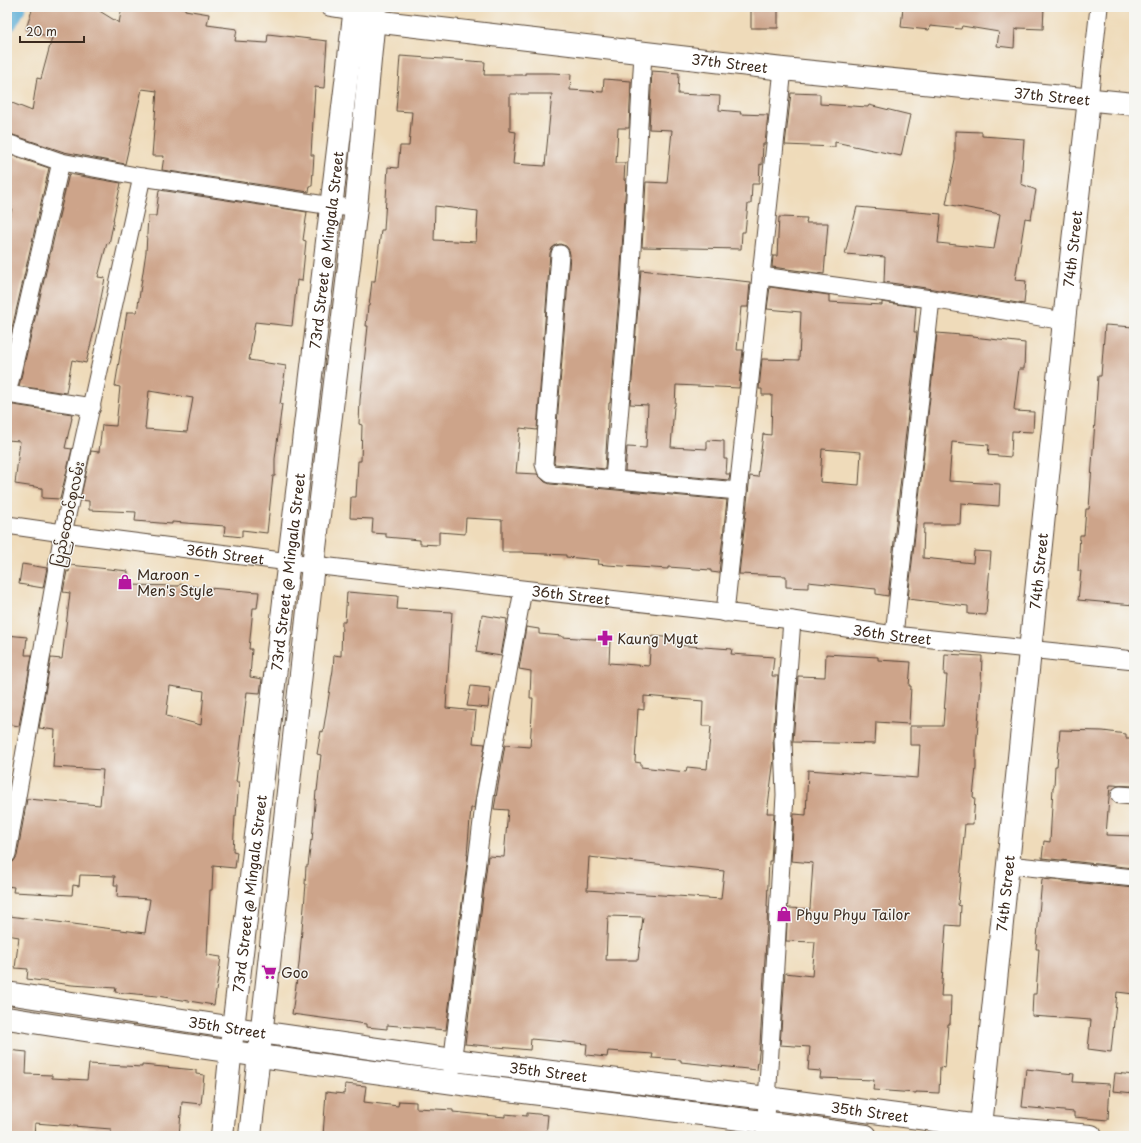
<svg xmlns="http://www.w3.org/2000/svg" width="1141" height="1143" font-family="'Playpen Sans','Noto Sans Myanmar',sans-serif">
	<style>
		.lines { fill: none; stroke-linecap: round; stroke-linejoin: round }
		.canal { stroke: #5badd6; stroke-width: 22 }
		.building { fill: #cda48a; fill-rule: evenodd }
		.street-casing { stroke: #564535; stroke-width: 19 }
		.secondary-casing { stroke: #564535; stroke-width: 24 }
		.primary-casing { stroke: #564535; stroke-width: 24 }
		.street { stroke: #fff; stroke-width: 17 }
		.secondary { stroke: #fff; stroke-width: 22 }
		.primary { stroke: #fff; stroke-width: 22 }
		.labels { text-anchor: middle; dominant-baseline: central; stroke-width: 3; stroke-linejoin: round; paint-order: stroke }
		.street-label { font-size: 14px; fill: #3b2a1e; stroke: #f6f6f2 }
		.poi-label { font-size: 14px; fill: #3b2a1e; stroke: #f6f6f2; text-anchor: start }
	</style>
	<rect width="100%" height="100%" fill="#f6f6f2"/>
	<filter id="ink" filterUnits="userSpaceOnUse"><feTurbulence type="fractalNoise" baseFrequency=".025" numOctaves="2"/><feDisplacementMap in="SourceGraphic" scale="8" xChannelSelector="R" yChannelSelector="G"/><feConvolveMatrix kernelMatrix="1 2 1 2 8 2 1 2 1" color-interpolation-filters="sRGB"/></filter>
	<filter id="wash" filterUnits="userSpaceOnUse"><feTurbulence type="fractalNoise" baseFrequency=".012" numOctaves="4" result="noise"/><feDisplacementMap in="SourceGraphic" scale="16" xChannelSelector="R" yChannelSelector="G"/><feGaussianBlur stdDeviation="0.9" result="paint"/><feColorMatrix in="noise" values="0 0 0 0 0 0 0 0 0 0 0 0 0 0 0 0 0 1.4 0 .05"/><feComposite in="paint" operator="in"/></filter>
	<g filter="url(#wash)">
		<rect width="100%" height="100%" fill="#efdbba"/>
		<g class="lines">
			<path class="canal" d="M7 21 15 7"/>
		</g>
		<g id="blocks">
			<path class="building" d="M33 7H93L119 23 122 7H176L185 8V10L209 14 207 25 237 29 235 41 267 43 268 34 327 41 324 88 315 87 311 155H314L312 186H310L309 192 162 170 164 156H152L157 91 142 89 125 164 64 152 7 133V101L32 111 37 78 41 79 52 38 26 29Z
				M751 7H778V28H751Z
				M903 7H1044L1043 29 1018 28V30L1015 29 1014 48 997 46 999 32 962 26 961 29 930 26 929 30 901 27Z
				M400 56 485 62 484 75H525V73H552L571 74 570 90 603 92 604 79 631 81 629 128H618L616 163H625L624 180 626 181 620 284 610 403H609L605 469 555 464 554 463 570 255 569 250 566 246 560 244 556 245 552 248 550 253 537 430 520 428 516 473 537 474 545 482 550 484 727 500 719 573 711 572V570L668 567V569L607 565 598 564 599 560 566 557V555L524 553V552H502V520L466 518 465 534 439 532V545L420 544V540L386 537V534L372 533 373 519 350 518 351 497H356L358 461H361L362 425 359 424 360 400 368 326H366L368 306H369L372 281H375L381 230H384L388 167 398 168 400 146H409L412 112 396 111ZM510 94H552L545 166 513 164 516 132 510 131ZM435 206 478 211 476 242 434 240Z
				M652 71 679 73 678 94 720 96 719 110 741 112 740 114 768 115 765 144H763L762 165 760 164 759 184H752L751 204H748L745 232H742L741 249 642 247 646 182 667 183 672 130 649 129Z
				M791 93 820 94V104L868 107 869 105 910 115 901 156 835 142V147L785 145Z
				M955 131 982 132V136L1024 139 1021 184 1036 190 1031 219 1025 218 1015 280 1026 281 1024 304 933 289 884 282 885 257 845 254 857 207 941 214 938 243 994 249 1000 214 946 204 955 159Z
				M7 154 49 168 7 350V225L12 208 7 207Z
				M69 174 121 183 113 220H114L109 244 107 243 98 277 105 278 96 323 86 363 72 360 66 393 19 386Z
				M159 190 307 212 303 240 306 241 302 281 297 280 292 326 255 322 249 360 286 366 280 404H282L275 459V476H273L267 533 242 530V537L224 535 225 526 172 522V524L135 521 136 512 89 510V501L80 500 91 451 99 452 102 425 116 426 120 387 115 386 127 312H137L146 252 148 216H156ZM149 391 193 398 187 432 145 429Z
				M779 217 807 218 806 223H828L824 274 772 267 773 256H777Z
				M641 270 750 282 748 307H741L737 350H743L739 388 676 385 675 406H674L671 447 707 449V440L724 441V459H727L726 474H730L729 480 625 471 627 447 646 448 648 405 630 404Z
				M770 287 829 295V302L882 305V302L916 307 914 332H917L888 596 876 594V589L808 582V588L786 587V576L739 574 750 476 758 477 763 434 771 435 772 395H762V389H759L762 359 799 360 801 312 767 309ZM822 449 861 452 859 485 820 482Z
				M1105 325 1134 327V605L1078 600 1081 571H1078L1080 535H1084L1086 509H1089L1098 376H1101Z
				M937 333 973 336V337L1025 343 1024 369H1019L1014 409 1015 411 1034 412 1033 432 1012 431 1011 457 988 455 989 445 952 442 949 481 1000 484 999 506 961 503 960 524H924L923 558 973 563 974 551 991 552 986 615 968 614V606L908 599Z
				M7 404 72 414 71 418H72L65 448 72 449 60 499 42 498V488L15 484 20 441 7 440Z
				M22 564 47 568 43 588 19 584Z
				M70 565 128 571 127 585 179 586 180 584 208 589 209 588 259 592 257 608H253L249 649H252L250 677 262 679 260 693 247 692 236 782H239L236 816H235L233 851 237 852 235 868 213 866 212 890H210L207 955 221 957 214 1005 157 996 115 992 116 988 72 985 27 979 28 969 15 968 19 937 7 935 9 916 145 933 150 899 117 897 118 885H114L115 876 80 875 79 886 73 885 72 895 13 892 14 887 7 886V864L11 863 14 861 17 856 27 799 100 805 103 770 53 767 55 730 39 728 51 658 62 659 70 593 63 592 67 571 69 572ZM170 686 204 691 201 725 166 716Z
				M347 592 398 596 397 609 452 612 446 708 476 711 473 743 485 744 474 808H471L467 855H468L446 1030 387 1025V1029L366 1027V1024L292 1014 299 964 306 884H305L306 866H308L311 840 312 841 316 791H317L321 755 317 754 321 731 323 732 333 670 334 655 341 656 342 622H345Z
				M482 615 507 619 501 656 476 652Z
				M526 627 539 629V634L562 636V637L610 640 609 663 649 666 651 636 676 638 675 645 732 649 731 654 774 657 772 676H778L773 739 774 759 767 813H774L771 861H769L767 907H768L760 1044 757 1070 681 1062V1060L652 1058 653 1054 608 1051 607 1057 586 1055 587 1044 531 1039 530 1050 465 1044 488 856 504 857 508 810 494 809 505 745 530 747 533 698H530L531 671 519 669ZM644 696 703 701 702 726H711L707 769 687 767 686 772 641 767V763L635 762 638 709 644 710ZM589 857 724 871 721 899 587 890ZM608 916 643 917 638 960H606Z
				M7 635 27 637 25 655H32L19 726 7 724Z
				M826 654 878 657V660L911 662 909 686H911L909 724 876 722 875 744 793 742 798 676 825 677Z
				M945 654 982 656 981 684 976 750V768L973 797 975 798 973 824H965L958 905 961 906 960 926 946 925 941 996H951L950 1024H948L945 1068 940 1067 939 1093 916 1092V1093L873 1090 874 1080 820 1078 821 1071 808 1070 810 1047 780 1045 785 973 812 976 815 942 786 941 788 908 810 909 813 863 791 861 794 814 806 815 808 770 918 778 920 745H910V726H943L947 675H944Z
				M471 686 490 688 488 708 467 706Z
				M1060 730 1103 731 1126 734V738H1134V786L1110 785 1106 835 1134 836V868L1042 858 1044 841 1050 842 1053 787H1054L1055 766H1057Z
				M1042 879 1134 888V994L1117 992 1111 1052 1088 1049 1091 1020 1032 1016 1033 994H1036L1039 949H1036Z
				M7 1050 27 1052 26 1074 52 1075V1078L87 1080 89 1064 142 1067V1065L196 1070V1074L204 1075 201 1104 182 1102 179 1136H111V1129L35 1123 34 1136H7Z
				M1026 1069 1074 1074 1073 1082 1110 1084 1108 1120 1074 1117V1112L1022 1107Z
				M1115 1073 1134 1075V1093L1113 1091Z
				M345 1084 366 1086 364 1102 398 1106 399 1101 416 1102V1108L453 1110V1112L505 1117V1114L527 1116V1113L548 1115 546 1136H323L326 1092 344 1094Z"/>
		</g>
	</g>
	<g filter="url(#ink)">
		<use href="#blocks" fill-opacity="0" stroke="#564535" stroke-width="1"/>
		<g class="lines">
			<g class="street-casing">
				<g id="street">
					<path d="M329 7 354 11 365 17"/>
					<path d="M1089 99 1099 7"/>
					<path d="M7 143 61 162 142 177 332 206 356 208"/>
					<path d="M61 162 7 394 92 407"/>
					<path d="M560 254 544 464 546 470 551 474 738 491"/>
					<path d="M761 276 931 299 1064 321"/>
					<path d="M614 479 630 285 643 53"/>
					<path id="s1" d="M7 525 63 533 313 565 792 620 894 635 1134 660"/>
					<path d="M725 613 783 69"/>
					<path d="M894 635 931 299"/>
					<path d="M1120 795 1134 796"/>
					<path d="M7 854 63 533 142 177"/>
					<path d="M1008 865 1134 878"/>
					<path d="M451 1072 485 797 523 590"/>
					<path d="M765 1136 785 795 783 740 792 620"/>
				</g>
			</g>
			<g class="secondary-casing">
				<g id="secondary">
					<path id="s2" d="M373 21 783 69 1134 104"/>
					<path id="s3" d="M980 1136 1064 321 1089 99"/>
				</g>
			</g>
			<g class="primary-casing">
				<g id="primary">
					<path id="s4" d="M7 993 260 1032 453 1060 767 1098 980 1126 1091 1136"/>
					<path d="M7 1018C153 1041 300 1062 447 1082 587 1101 727 1116 866 1136"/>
					<path id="s5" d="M222 1136 233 1028 355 7"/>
					<path d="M250 1136 313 565 356 208 375 7"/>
				</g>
			</g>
			<use href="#street" class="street"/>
			<use href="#secondary" class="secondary"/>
			<use href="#primary" class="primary"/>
		</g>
	</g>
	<defs>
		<g id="shop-bare" transform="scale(1.2)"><path d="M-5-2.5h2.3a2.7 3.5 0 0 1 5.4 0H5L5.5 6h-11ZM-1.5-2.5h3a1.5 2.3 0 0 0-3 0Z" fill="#b5179e" stroke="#f6f6f2" stroke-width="2.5" paint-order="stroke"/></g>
		<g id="pharmacy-bare" transform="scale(1.2)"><path d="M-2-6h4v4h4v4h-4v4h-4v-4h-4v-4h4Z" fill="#b5179e" stroke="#f6f6f2" stroke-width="2.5" paint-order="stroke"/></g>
		<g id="supermarket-bare" transform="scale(1.2)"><path d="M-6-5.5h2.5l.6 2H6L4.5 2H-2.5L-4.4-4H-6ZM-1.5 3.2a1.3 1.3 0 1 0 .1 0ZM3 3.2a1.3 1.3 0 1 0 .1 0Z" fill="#b5179e" stroke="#f6f6f2" stroke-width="2.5" paint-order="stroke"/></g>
	</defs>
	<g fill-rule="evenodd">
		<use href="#shop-bare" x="125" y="582"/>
		<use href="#pharmacy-bare" x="605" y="638"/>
		<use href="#shop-bare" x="784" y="914"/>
		<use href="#supermarket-bare" x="269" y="972"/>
	</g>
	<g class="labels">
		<g class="street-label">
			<text stroke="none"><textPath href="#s2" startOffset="359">37th Street</textPath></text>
			<text stroke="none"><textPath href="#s2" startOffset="683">37th Street</textPath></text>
			<text stroke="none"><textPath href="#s3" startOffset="892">74th Street</textPath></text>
			<text stroke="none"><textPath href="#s5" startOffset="892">73rd Street @ Mingala Street</textPath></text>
			<text transform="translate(68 514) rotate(-78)">ပြည်ထောင်စုလမ်း</text>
			<text stroke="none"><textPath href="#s1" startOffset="220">36th Street</textPath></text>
			<text stroke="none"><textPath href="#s5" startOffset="568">73rd Street @ Mingala Street</textPath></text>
			<text stroke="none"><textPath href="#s3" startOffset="568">74th Street</textPath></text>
			<text stroke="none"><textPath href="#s1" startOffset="568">36th Street</textPath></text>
			<text stroke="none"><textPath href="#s1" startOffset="892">36th Street</textPath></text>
			<text stroke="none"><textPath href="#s5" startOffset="244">73rd Street @ Mingala Street</textPath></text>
			<text stroke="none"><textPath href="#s3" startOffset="244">74th Street</textPath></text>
			<text stroke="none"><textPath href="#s4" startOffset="223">35th Street</textPath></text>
			<text stroke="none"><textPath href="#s4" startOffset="547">35th Street</textPath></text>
			<text stroke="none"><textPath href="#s4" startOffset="871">35th Street</textPath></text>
		</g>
		<g class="poi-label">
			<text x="137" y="574">Maroon -<tspan x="137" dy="16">Men's Style</tspan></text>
			<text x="617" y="638">Kaung Myat</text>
			<text x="796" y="914">Phyu Phyu Tailor</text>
			<text x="281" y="972">Goo</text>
		</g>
	</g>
	<rect width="1141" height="1143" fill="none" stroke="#f6f6f2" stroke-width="24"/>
	<path d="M20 36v6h64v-6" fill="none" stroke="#3b2a1e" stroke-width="2"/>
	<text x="26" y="36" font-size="12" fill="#3b2a1e" stroke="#f6f6f2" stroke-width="3" paint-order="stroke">20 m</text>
</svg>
